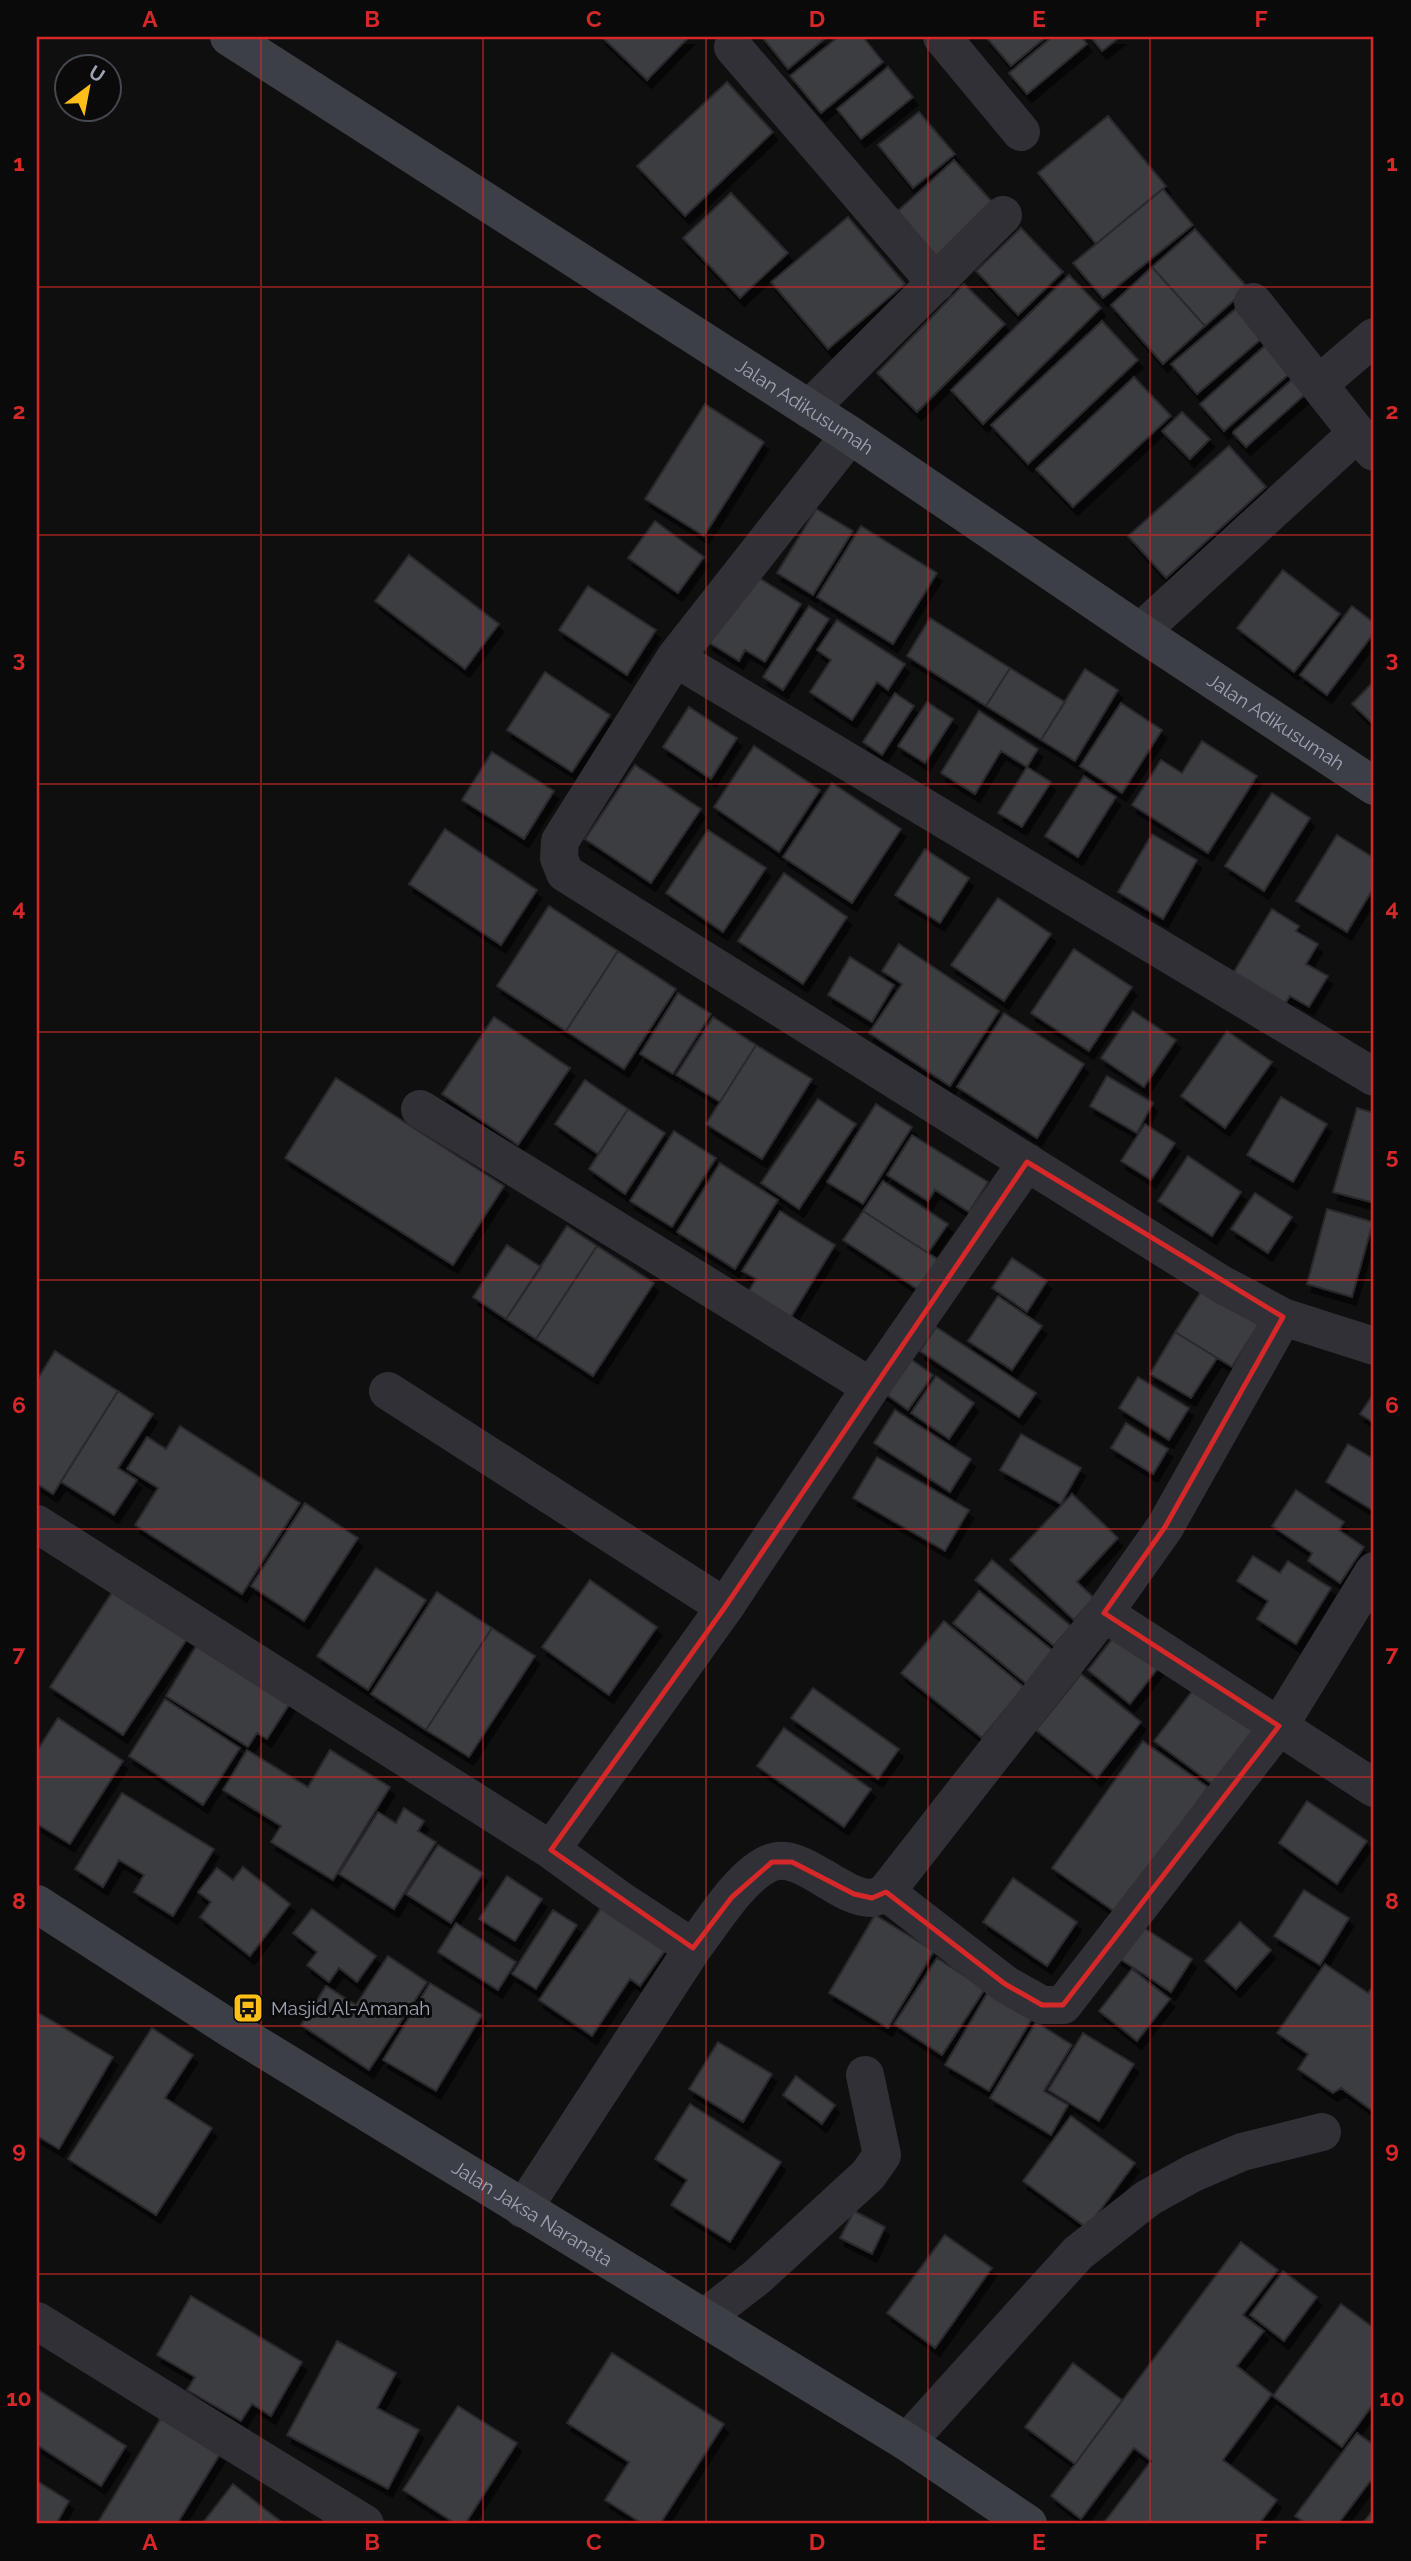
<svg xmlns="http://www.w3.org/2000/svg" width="1411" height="2561" font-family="Raleway,sans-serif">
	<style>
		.building { fill: #3b3c41; stroke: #29292d; stroke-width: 2; filter: url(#shadow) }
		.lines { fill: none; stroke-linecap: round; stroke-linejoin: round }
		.minor { stroke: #303036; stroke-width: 38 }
		.secondary { stroke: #3d3f46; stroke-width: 38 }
		.marked { fill: none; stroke: #d62828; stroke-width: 5; stroke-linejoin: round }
		.grid { fill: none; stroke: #d62828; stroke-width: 2; stroke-opacity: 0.55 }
		.labels { text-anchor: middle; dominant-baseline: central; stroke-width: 6; stroke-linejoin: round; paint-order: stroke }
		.street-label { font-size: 19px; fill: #9ea4b3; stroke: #0a0a0b }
		.poi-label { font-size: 19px; fill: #9ea4b3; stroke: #0a0a0b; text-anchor: start }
		.neatline { fill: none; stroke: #d62828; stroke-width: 2.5 }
		.grid-label { font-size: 23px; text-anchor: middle; font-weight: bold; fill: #d62828 }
	</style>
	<defs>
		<filter id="shadow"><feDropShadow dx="4.5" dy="8" stdDeviation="0" flood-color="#0009"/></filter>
	</defs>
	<rect width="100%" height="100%" fill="#0f0f10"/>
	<path class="building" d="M602 37H689L647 80Z
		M762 37H827L788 69Z
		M838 37H863L883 62 821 113 790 76Z
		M986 37H1046L1011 66Z
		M1052 37H1082L1087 44 1027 94 1009 73Z
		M1091 37H1120L1102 51Z
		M888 67 913 97 861 139 837 109Z
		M727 82 773 132 685 216 637 166Z
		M919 112 955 154 913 188 878 145Z
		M1108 116 1166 186 1096 244 1038 173Z
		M954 160 995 205 932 262 891 217Z
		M1163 189 1193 225 1103 298 1073 263Z
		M731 193 788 253 740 298 683 238Z
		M848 217 905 284 828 349 771 282Z
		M1021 228 1063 272 1018 315 976 271Z
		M1195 229 1248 288 1205 326 1152 267Z
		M1152 267 1205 326 1163 364 1111 305Z
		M1069 275 1101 308 983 424 951 390Z
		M964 284 1005 324 917 412 877 373Z
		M1240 305 1266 335 1197 394 1171 364Z
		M1102 321 1138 360 1028 464 991 425Z
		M1269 342 1294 370 1224 431 1200 404Z
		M1296 376 1309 391 1246 447 1233 433 1234 431Z
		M1134 377 1171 416 1073 507 1036 469Z
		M705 404 764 442 704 536 645 499Z
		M1182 412 1210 439 1190 459 1162 431Z
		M1229 446 1266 487 1166 578 1128 536Z
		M816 509 853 531 813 595 777 573Z
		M655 521 704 557 678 593 628 558Z
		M861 526 937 573 893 644 817 597Z
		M409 555 499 624 465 669 375 601Z
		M1283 570 1340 614 1294 672 1237 628Z
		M751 573 801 604 765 662 745 650 739 661 708 642Z
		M588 586 656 630 627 675 559 630Z
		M809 606 829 619 783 690 763 677Z
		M1352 606 1374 623V633L1327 695 1300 675Z
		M930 618 1010 668 986 706 907 656Z
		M837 620 905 664 888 690 877 682 852 720 810 692 831 660 817 650Z
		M1010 668 1065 702 1041 740 986 706Z
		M1085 669 1118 690 1075 761 1041 740Z
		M545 672 610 715 572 772 507 730Z
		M1374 681V725L1352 704Z
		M895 693 914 706 882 755 863 742Z
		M927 702 953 719 925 763 898 746Z
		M1121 703 1162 730 1122 793 1080 766Z
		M689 707 737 738 711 779 663 747Z
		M979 711 1038 749 1027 767 1001 751 975 794 941 773Z
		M1202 741 1257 776 1208 853 1132 805 1161 760 1182 773Z
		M754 746 820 790 779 852 714 807Z
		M492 752 554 791 524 839 462 800Z
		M635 765 701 809 651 883 585 839Z
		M1027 767 1051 782 1022 827 998 813Z
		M1084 776 1116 797 1078 857 1045 836Z
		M832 783 901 829 852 903 783 857Z
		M1272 793 1310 818 1264 891 1225 866Z
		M445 829 537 890 501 945 409 884Z
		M708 830 766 868 723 932 666 893Z
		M1152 834 1197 860 1163 919 1118 892Z
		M1337 835 1374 858V887L1347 932 1296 901Z
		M925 849 969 878 940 923 895 895Z
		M784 873 847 917 803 984 738 941Z
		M998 898 1051 934 1004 1001 951 965Z
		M549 906 618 951 566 1031 497 986Z
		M1272 909 1299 926 1296 931 1318 944 1306 964 1328 976 1309 1007 1290 996 1279 1013 1232 975Z
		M899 944 999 1011 950 1086 869 1033 902 984 882 971Z
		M1074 949 1132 987 1089 1051 1031 1013Z
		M618 951 676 989 624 1069 566 1031Z
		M850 957 894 985 872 1022 828 995Z
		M678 993 711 1014 673 1074 640 1054Z
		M1133 1011 1176 1040 1144 1087 1101 1058Z
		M1004 1013 1084 1064 1037 1138 957 1087Z
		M494 1017 570 1068 518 1145 442 1094Z
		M713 1017 756 1045 720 1102 676 1075Z
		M1227 1031 1272 1062 1225 1128 1181 1096Z
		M756 1045 812 1079 762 1159 706 1124Z
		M1107 1076 1153 1103 1137 1133 1090 1106Z
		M336 1078 504 1186 453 1265 285 1158Z
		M585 1080 628 1109 598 1154 555 1124Z
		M1281 1097 1327 1124 1293 1182 1247 1155Z
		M818 1099 856 1124 799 1209 761 1183Z
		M876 1104 912 1127 863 1204 827 1182Z
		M1357 1108 1374 1113V1203L1333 1192Z
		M628 1109 665 1133 625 1194 589 1169Z
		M1145 1124 1175 1143 1151 1180 1121 1161Z
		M674 1131 716 1158 672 1227 630 1201Z
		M912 1135 988 1182 969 1212 935 1190 928 1201 887 1175Z
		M1188 1156 1241 1192 1212 1236 1158 1201Z
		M720 1163 778 1200 735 1269 677 1232Z
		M883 1181 948 1224 928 1253 863 1211Z
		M1255 1193 1292 1217 1268 1253 1231 1229Z
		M1327 1209 1373 1222 1352 1297 1307 1284Z
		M780 1211 835 1245 786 1325 744 1299 756 1279 742 1271Z
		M863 1211 942 1262 922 1292 843 1240Z
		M567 1226 597 1246 536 1339 506 1319Z
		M507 1245 541 1267 506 1319 473 1297Z
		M597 1246 654 1283 593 1376 536 1339Z
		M1012 1258 1047 1281 1027 1312 992 1288Z
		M1202 1290 1259 1324 1232 1367 1175 1332Z
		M998 1296 1042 1326 1012 1370 968 1341Z
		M936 1327 1036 1393 1019 1417 920 1351Z
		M1175 1332 1217 1358 1191 1398 1150 1374Z
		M55 1351 118 1391 53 1494 37 1484V1380Z
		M905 1355 933 1375 908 1410 880 1390Z
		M936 1376 974 1403 949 1439 911 1413Z
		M1138 1377 1189 1408 1169 1440 1119 1408Z
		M118 1391 153 1414 118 1468 137 1480 114 1515 61 1482Z
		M1374 1393V1423L1360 1414Z
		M895 1410 971 1459 950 1492 874 1443Z
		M1126 1423 1168 1449 1153 1474 1111 1448Z
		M180 1426 300 1503 242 1594 135 1525 158 1488 127 1469 147 1437 166 1449Z
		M1021 1434 1081 1468 1061 1504 1000 1470Z
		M1348 1444 1374 1459V1511L1326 1482Z
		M877 1457 969 1510 945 1551 853 1498Z
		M1296 1490 1344 1522 1339 1530 1364 1547 1340 1583 1308 1561 1312 1553 1272 1526Z
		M1072 1494 1118 1538 1077 1582 1094 1598 1074 1620 1010 1560Z
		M305 1503 358 1538 304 1621 251 1586Z
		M1253 1556 1280 1573 1288 1561 1331 1588 1296 1644 1257 1619 1268 1601 1237 1581Z
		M992 1560 1071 1626 1054 1646 975 1580Z
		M376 1568 426 1600 368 1690 317 1656Z
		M590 1580 657 1627 609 1695 542 1647Z
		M119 1582 193 1630 123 1735 50 1687Z
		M979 1591 1056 1653 1029 1686 953 1623Z
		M437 1592 492 1628 426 1730 371 1694Z
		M944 1621 1024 1687 982 1738 901 1673Z
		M492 1628 535 1656 469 1757 426 1730Z
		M1117 1633 1159 1667 1130 1704 1088 1670Z
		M198 1643 292 1700 267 1739 257 1733 248 1747 166 1696Z
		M1081 1674 1141 1722 1097 1778 1036 1730Z
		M1200 1681 1264 1730 1219 1789 1154 1741Z
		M813 1688 899 1749 878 1779 791 1718Z
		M165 1699 240 1748 203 1805 129 1756Z
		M58 1718 123 1761 70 1844 37 1824V1751Z
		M784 1728 871 1789 844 1827 757 1766Z
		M1143 1741 1208 1787 1118 1914 1052 1868Z
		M247 1750 308 1787 330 1750 390 1787 333 1880 271 1842 281 1826 223 1790Z
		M122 1793 214 1849 173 1916 134 1892 144 1875 119 1860 103 1887 75 1869Z
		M1307 1801 1367 1841 1337 1884 1279 1843Z
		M404 1808 424 1821 418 1831 436 1842 394 1909 339 1874 378 1812 396 1823Z
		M438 1845 483 1873 451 1923 406 1894Z
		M243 1867 290 1904 250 1956 200 1917 211 1902 198 1892 217 1868 233 1880Z
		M507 1876 542 1899 515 1941 479 1919Z
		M1013 1878 1077 1922 1047 1966 983 1922Z
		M1304 1890 1349 1918 1320 1965 1274 1936Z
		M603 1905 667 1948 640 1986 630 1979 592 2036 539 2000Z
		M312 1909 376 1956 357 1982 339 1968 329 1982 307 1965 317 1952 293 1933Z
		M553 1910 577 1925 536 1989 512 1974Z
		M875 1915 934 1951 888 2028 829 1993Z
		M1240 1922 1271 1950 1236 1989 1205 1961Z
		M456 1923 516 1962 498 1990 438 1952Z
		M1138 1924 1192 1959 1171 1992 1117 1957Z
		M388 1956 427 1982 369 2070 301 2025 326 1986 356 2005Z
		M937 1958 985 1989 942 2055 894 2024Z
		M1325 1964 1368 1993 1374 1985V2112L1341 2088 1333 2093 1298 2069 1308 2054 1277 2033Z
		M1132 1969 1170 1999 1137 2041 1099 2011Z
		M430 1983 482 2015 436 2091 383 2060Z
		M992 1985 1036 2012 989 2091 945 2065Z
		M37 2012 113 2057 59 2149 37 2136Z
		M1036 2022 1072 2045 1044 2091 1068 2105 1051 2135 990 2098Z
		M152 2028 193 2055 165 2098 212 2128 156 2215 68 2159Z
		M1083 2033 1134 2064 1099 2121 1048 2090Z
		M718 2042 772 2074 743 2122 689 2089Z
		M796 2076 835 2105 822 2124 783 2095Z
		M690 2104 781 2162 730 2242 671 2205 687 2180 655 2159Z
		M1071 2116 1135 2163 1087 2228 1023 2181Z
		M854 2211 885 2227 872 2254 840 2238Z
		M945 2235 992 2268 935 2348 887 2313Z
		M1241 2242 1278 2270 1243 2315 1264 2331 1237 2366 1272 2394 1223 2460 1277 2500 1259 2524H1103L1151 2461 1134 2448 1081 2519 1051 2496Z
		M1283 2271 1317 2297 1284 2341 1250 2315Z
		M191 2296 302 2362 271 2416 252 2404 241 2421 187 2390 195 2377 157 2355Z
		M1341 2304 1374 2328V2403L1342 2447 1273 2396Z
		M337 2341 396 2373 377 2408 419 2430 388 2489 287 2435Z
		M612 2353 724 2424 660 2524H643L605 2500 629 2462 567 2423Z
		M1073 2363 1122 2400 1075 2464 1025 2427Z
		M37 2389 126 2446 101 2486 37 2445Z
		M458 2406 517 2443 465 2524H456L403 2490Z
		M161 2418 220 2454 177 2524H97Z
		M1357 2433 1374 2445V2476L1338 2524H1307L1295 2516Z
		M37 2481 69 2501 56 2524H37Z
		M233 2484 284 2524H202Z
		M1374 2509V2524H1362Z"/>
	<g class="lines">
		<path class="minor" d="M942 37 1021 132
			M733 47 936 283
			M1253 302 1357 433
			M1319 384 1374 337
			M809 409 1003 215
			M850 435 675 658 560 841 559 858 565 873 1221 1284 1283 1317 1374 1346
			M1140 632 1357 433 1374 452
			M675 658 1374 1077
			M420 1109 871 1387
			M388 1391 725 1607
			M37 1524 551 1850 620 1900 693 1948 523 2209
			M1104 1613 1374 1788
			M551 1850 725 1607 871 1387 1027 1162
			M886 1892 1005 1984 1042 2005H1063L1279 1726 1374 1571
			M693 1948C713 1922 740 1876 770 1863 800 1850 839 1898 871 1898 876 1898 882 1894 886 1892L1104 1613 1165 1527 1283 1317
			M704 2318 757 2277 868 2175 882 2155 865 2075
			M37 2321 365 2524
			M907 2442 1078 2253 1148 2198 1193 2173 1242 2152 1322 2132"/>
		<g class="secondary">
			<path id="s1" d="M229 37 850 435 1140 632 1374 786"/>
			<path id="s2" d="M37 1904 234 2031 907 2442 1028 2524"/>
		</g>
	</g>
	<path class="marked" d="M1027 1162 1283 1317 1165 1527 1104 1613 1279 1726 1063 2005H1042L1005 1984 886 1892 872 1898 854 1894 792 1862H772L732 1897 693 1948 551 1850 725 1607Z"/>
	<path class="grid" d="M261 37V2524M483 37V2524M706 37V2524M928 37V2524M1150 37V2524M37 287H1374M37 535H1374M37 784H1374M37 1032H1374M37 1280H1374M37 1529H1374M37 1777H1374M37 2026H1374M37 2274H1374"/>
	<defs>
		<g id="bus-square" transform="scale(1.575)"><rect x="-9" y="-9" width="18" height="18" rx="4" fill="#ffbf18" stroke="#0a0a0b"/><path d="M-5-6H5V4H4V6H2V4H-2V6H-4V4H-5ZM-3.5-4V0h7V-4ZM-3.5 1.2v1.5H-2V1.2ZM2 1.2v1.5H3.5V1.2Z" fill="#111"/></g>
	</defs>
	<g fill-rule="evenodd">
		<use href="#bus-square" x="248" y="2008"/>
	</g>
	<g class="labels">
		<g class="street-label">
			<text stroke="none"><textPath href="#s1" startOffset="684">Jalan Adikusumah</textPath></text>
			<text stroke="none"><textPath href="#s1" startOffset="1251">Jalan Adikusumah</textPath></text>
			<text stroke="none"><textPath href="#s2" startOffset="584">Jalan Jaksa Naranata</textPath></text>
		</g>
		<g class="poi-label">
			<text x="271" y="2008">Masjid Al-Amanah</text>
		</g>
	</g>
	<rect width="1411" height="2561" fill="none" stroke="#0a0a0b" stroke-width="77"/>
	<g transform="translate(88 88) rotate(32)"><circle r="33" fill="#0a0a0b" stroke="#45484e" stroke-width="2"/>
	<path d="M0-5L12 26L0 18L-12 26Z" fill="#ffbf18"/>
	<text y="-10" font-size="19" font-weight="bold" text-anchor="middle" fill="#9ea4b3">U</text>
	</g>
	<rect x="38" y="38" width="1334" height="2484" class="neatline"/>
	<g class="grid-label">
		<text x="150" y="27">A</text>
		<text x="372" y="27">B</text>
		<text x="594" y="27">C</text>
		<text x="817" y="27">D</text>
		<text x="1039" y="27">E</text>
		<text x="1261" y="27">F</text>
		<text x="19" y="171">1</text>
		<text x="1392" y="171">1</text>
		<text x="19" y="419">2</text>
		<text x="1392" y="419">2</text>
		<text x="19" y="667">3</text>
		<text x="1392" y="667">3</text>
		<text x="19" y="916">4</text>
		<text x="1392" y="916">4</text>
		<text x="19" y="1164">5</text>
		<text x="1392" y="1164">5</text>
		<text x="19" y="1413">6</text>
		<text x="1392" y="1413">6</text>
		<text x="19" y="1661">7</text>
		<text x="1392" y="1661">7</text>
		<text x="19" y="1909">8</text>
		<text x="1392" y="1909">8</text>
		<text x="19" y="2158">9</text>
		<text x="1392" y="2158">9</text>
		<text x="19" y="2406">10</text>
		<text x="1392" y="2406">10</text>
		<text x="150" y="2550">A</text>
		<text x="372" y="2550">B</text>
		<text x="594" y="2550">C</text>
		<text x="817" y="2550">D</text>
		<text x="1039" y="2550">E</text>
		<text x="1261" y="2550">F</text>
	</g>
</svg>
